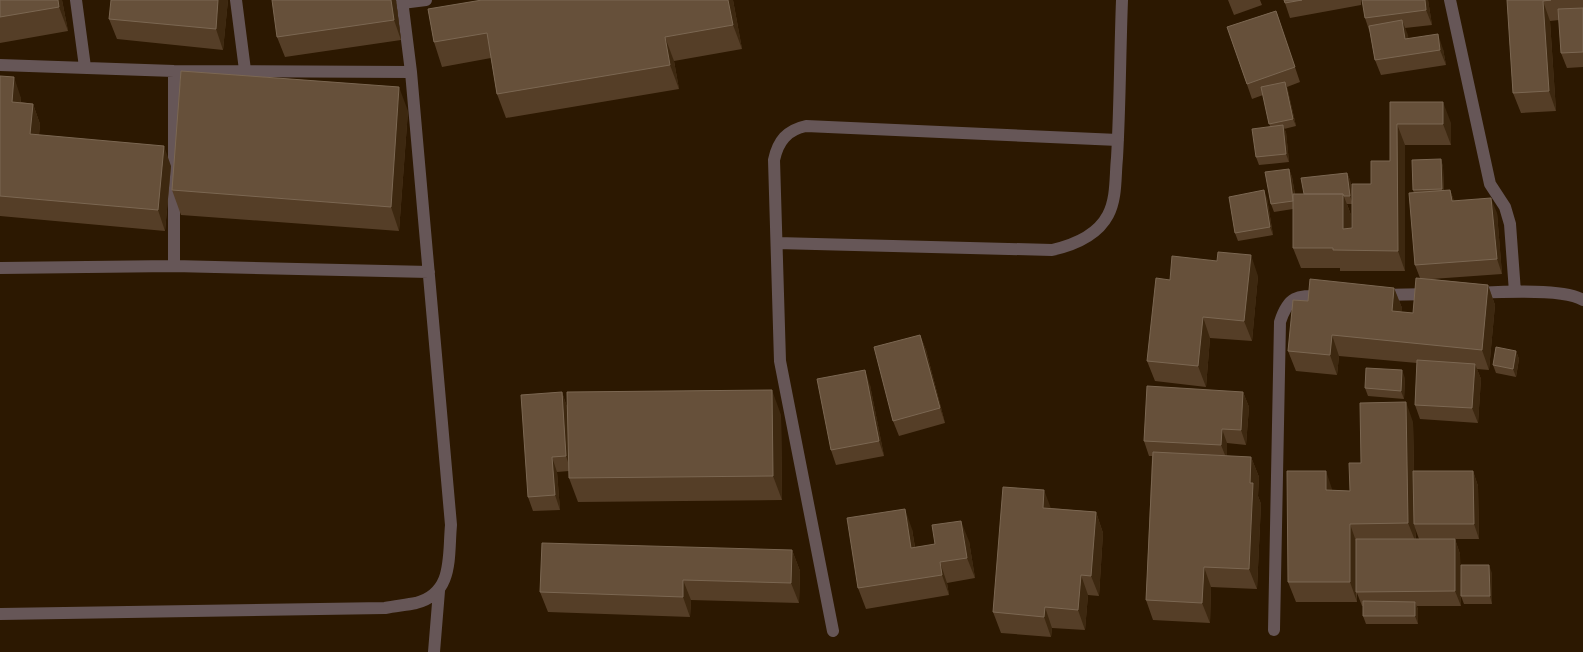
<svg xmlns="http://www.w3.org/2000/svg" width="1583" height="652" font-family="'DM Sans',sans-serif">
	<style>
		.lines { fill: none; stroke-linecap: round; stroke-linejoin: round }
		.minor { stroke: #665657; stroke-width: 12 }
		.wall { fill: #553e27; fill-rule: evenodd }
		.shaded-wall { fill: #3d2810 }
		.building { fill: #66503a; stroke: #7b6752 }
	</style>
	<rect width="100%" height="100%" fill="#2c1801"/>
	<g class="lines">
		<path class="minor" d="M76 0 85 67
			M236 0 245 70
			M1450 0 1490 184 1505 207 1510 224 1515 292
			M402 3 426 0
			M0 65 174 71 411 72
			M777 243 1052 250C1074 245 1097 236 1108 215 1117 198 1115 176 1117 158 1120 105 1120 53 1122 0
			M174 266V71
			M0 268 174 266 429 272
			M1475 293C1498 292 1565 288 1583 300
			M1380 295 1432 294
			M0 614 385 608C395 606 406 605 416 603 454 593 448 557 451 525L411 72 402 0
			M1274 630 1280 322C1289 294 1298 296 1325 296
			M833 631 780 361 774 160C778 141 787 130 806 126L1118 140
			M434 652 439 591"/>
	</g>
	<path class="wall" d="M0 0H62L68 31 0 43Z
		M228 0 223 50 117 39 109 19Z
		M396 0 401 40 285 57 277 37Z
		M733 0 742 49 674 61 679 89 506 118 497 94 491 58 442 67 434 42 428 9Z
		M1228 0H1260L1262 5 1234 15Z
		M1284 0H1361V5L1290 18Z
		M1428 0 1432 25 1405 28 1408 39 1443 49 1446 65 1381 75 1375 60 1370 33 1365 18Z
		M1507 0H1583V67L1567 68 1561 53 1559 20 1550 21 1556 111 1521 113 1513 93Z
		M1276 11 1300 82 1287 87 1296 126 1284 129 1286 132 1289 162 1259 165 1256 157 1270 126 1263 95 1252 99 1227 27Z
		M0 76 21 98V102L33 104 40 124 39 135 171 166 165 231 0 216Z
		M1390 102 1451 123V145H1405V271H1340V268H1301L1293 248V209L1274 212 1271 204 1289 169 1292 177 1295 194H1304L1347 173 1350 180 1352 192 1371 184 1390 161ZM1347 204H1352V228L1351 229V215Z
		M408 111 399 231 181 215 172 190Z
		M1441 159 1443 167 1444 191 1450 190 1454 201 1497 213 1502 274 1432 279 1488 285 1495 305 1489 370 1477 369 1481 379 1478 423 1420 419 1415 405 1417 363 1339 356 1337 375 1296 371 1288 351 1308 301 1394 288 1402 308 1401 312 1413 313 1420 278 1415 265 1414 193 1413 190Z
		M1267 198 1273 235 1238 241 1235 233Z
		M1258 276 1252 341 1210 338 1206 387 1155 381 1147 361 1170 280Z
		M920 335 926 350 945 423 899 436 893 421Z
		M1516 351 1519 359 1516 377 1496 373 1493 365Z
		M1405 378 1404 399 1368 396 1365 388Z
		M870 385 884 456 836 465 831 450Z
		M562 392 567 407 781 415 782 500 578 502 569 478V471L557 472 560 510 533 511 528 497Z
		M1243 392 1249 407 1246 445 1227 443V456L1251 457 1259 477 1258 496 1261 504 1257 589 1211 587 1210 623 1153 620 1146 600 1152 456H1149L1144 441Z
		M1413 422 1414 471H1473L1478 486 1479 539H1430H1455L1460 554 1461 606H1417L1418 610V624H1366L1363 616V606H1362L1357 593V602H1296L1288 582 1333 490 1350 491 1361 463ZM1415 528 1419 539H1416Z
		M1051 508 1096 512 1103 533 1099 596 1088 595 1085 630 1052 628 1051 637 1001 633 993 612Z
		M912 529 915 547 969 541 975 578 947 583 949 595 866 609 858 588Z
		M792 550 800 571 799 603 691 600 690 617 548 612 540 592Z
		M1492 573V604H1464L1461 596Z"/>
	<path class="shaded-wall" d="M58 0H62L68 31 59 7Z
		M218 0H228L223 50 216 29Z
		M391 0H396L401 40 394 20Z
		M728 0H733L742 49 733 25Z
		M1425 0H1428L1432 25 1426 10Z
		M1543 1 1550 21 1556 111 1549 91Z
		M1402 20 1408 35 1411 54 1405 39Z
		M1438 34 1443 49 1446 65 1440 50Z
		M665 37 674 61 679 89 670 65Z
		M14 77 21 98 19 122 12 102Z
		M1285 82 1288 90 1296 126 1293 119Z
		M399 87 408 111 399 231 391 207Z
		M1443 102 1451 123V145L1443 124Z
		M33 104 40 124 37 155 30 134Z
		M1397 124 1405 145V271L1398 251Z
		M1283 125 1286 132 1289 162 1286 154Z
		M164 146 171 166 165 231 158 210Z
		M1441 159 1443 167 1444 197 1442 189Z
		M1289 169 1292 177 1297 208 1294 200Z
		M1347 173 1350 180 1353 204 1350 196Z
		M1264 190 1267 198 1273 235 1270 227Z
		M1450 190 1456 205 1452 201Z
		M1343 194 1351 215V249L1343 229Z
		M1491 198 1497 213 1502 274 1497 259Z
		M1251 255 1258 276 1252 341 1244 321Z
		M1488 285 1495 305 1489 370 1482 350Z
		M1394 288 1402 308 1399 331 1392 311Z
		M1203 317 1210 338 1206 387 1198 366Z
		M920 335 926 350 945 423 940 408Z
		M1332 335 1339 356 1337 375 1330 355Z
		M1516 351 1519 359 1516 377 1513 369Z
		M1475 364 1481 379 1478 423 1472 408Z
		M865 370 870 385 884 456 879 441Z
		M1402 370 1405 378 1404 399 1401 391Z
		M772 390 781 415 782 500 773 476Z
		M562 392 567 407 571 471 566 456Z
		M1243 392 1249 407 1246 445 1241 430Z
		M1406 402 1413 422 1415 524H1414L1415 528 1416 543 1408 523Z
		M1222 429 1227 443V460L1221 445Z
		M552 457 557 472 560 510 555 495Z
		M1251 457 1259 477 1258 496 1261 504 1257 589 1249 569Z
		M1326 471 1333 492 1326 490Z
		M1473 471 1478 486 1479 539 1474 524Z
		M1044 490 1052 511 1043 508Z
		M905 509 912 529 918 568 911 548Z
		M1096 512 1103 533 1099 596 1091 576Z
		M961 521 969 541 975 578 967 558Z
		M1350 524 1357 544 1356 592 1357 602 1350 582Z
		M1455 539 1460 554 1461 606 1455 591Z
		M792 550 800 571 799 603 791 583Z
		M940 562 947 583 949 595 942 575Z
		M1489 565 1492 573V604L1490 596Z
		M1204 567 1211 587 1210 623 1202 603Z
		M1081 575 1088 595 1085 630 1078 610Z
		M683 580 691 600 690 617 683 597Z
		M1415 602 1418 610V624L1415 616Z
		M1045 607 1052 628 1051 637 1044 617Z"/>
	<path class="building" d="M0 0H58L59 7 0 17Z
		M111 0H218L216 29 109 19Z
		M272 0H391L394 20 277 37Z
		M482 0H728L733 25 665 37 670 65 497 94 487 33 434 42 428 9Z
		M1284 0H1302L1285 3Z
		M1362 0H1425L1426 10 1365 18Z
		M1507 0H1551L1543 1 1549 91 1513 93Z
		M1583 8V52L1561 53 1558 9Z
		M1276 11 1295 67 1247 84 1227 27Z
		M1402 20 1405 39 1438 34 1440 50 1375 60 1369 26Z
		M181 71 399 87 391 207 172 190Z
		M0 76 14 77 12 102 33 104 30 134 164 146 158 210 0 196Z
		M1285 82 1293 119 1269 124 1261 87Z
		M1390 102H1443V124H1397L1398 251 1333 250V248H1293V194H1343V229L1352 228V184H1371V161H1390Z
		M1283 125 1286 154 1256 157 1252 129Z
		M1441 159 1442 189 1413 190 1412 160Z
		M1289 169 1293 201 1271 204 1265 172Z
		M1347 173 1350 196H1344L1343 194H1304L1301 178Z
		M1264 190 1270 227 1235 233 1229 197Z
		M1450 190 1452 201 1491 198 1497 259 1415 265 1409 193Z
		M1218 252 1251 255 1244 321 1203 317 1198 366 1147 361 1156 278 1170 280 1172 256 1217 261Z
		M1416 278 1488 285 1482 350 1332 335 1330 355 1288 351 1293 300 1308 301 1310 279 1394 288 1392 311 1413 313Z
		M920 335 940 408 893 421 874 347Z
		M1496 347 1516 351 1513 369 1493 365Z
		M1417 360 1475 364 1472 408 1415 405Z
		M1366 368 1402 370 1401 391 1365 388Z
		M865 370 879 441 831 450 817 379Z
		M1147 386 1243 392 1241 430 1222 429 1221 445 1144 441Z
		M772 390 773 476 569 478 567 392Z
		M562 392 566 456 552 457 555 495 528 497 521 395Z
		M1406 402 1408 523 1350 524V582H1288L1287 471H1326V490L1350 491 1349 463H1361L1360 403Z
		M1153 452 1251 457 1250 483H1253L1249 569 1204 567 1202 603 1146 600Z
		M1413 471H1473L1474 524H1414Z
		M1003 487 1044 490 1043 508 1096 512 1091 576 1081 575 1078 610 1045 607 1044 617 993 612Z
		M905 509 911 548 935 544 932 525 961 521 967 558 940 562 942 575 858 588 847 518Z
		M1356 539H1455V591L1356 592Z
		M542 543 792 550 791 583 683 580V597L540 592Z
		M1461 565H1489L1490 596H1461Z
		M1363 601 1415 602V616H1363Z"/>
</svg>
